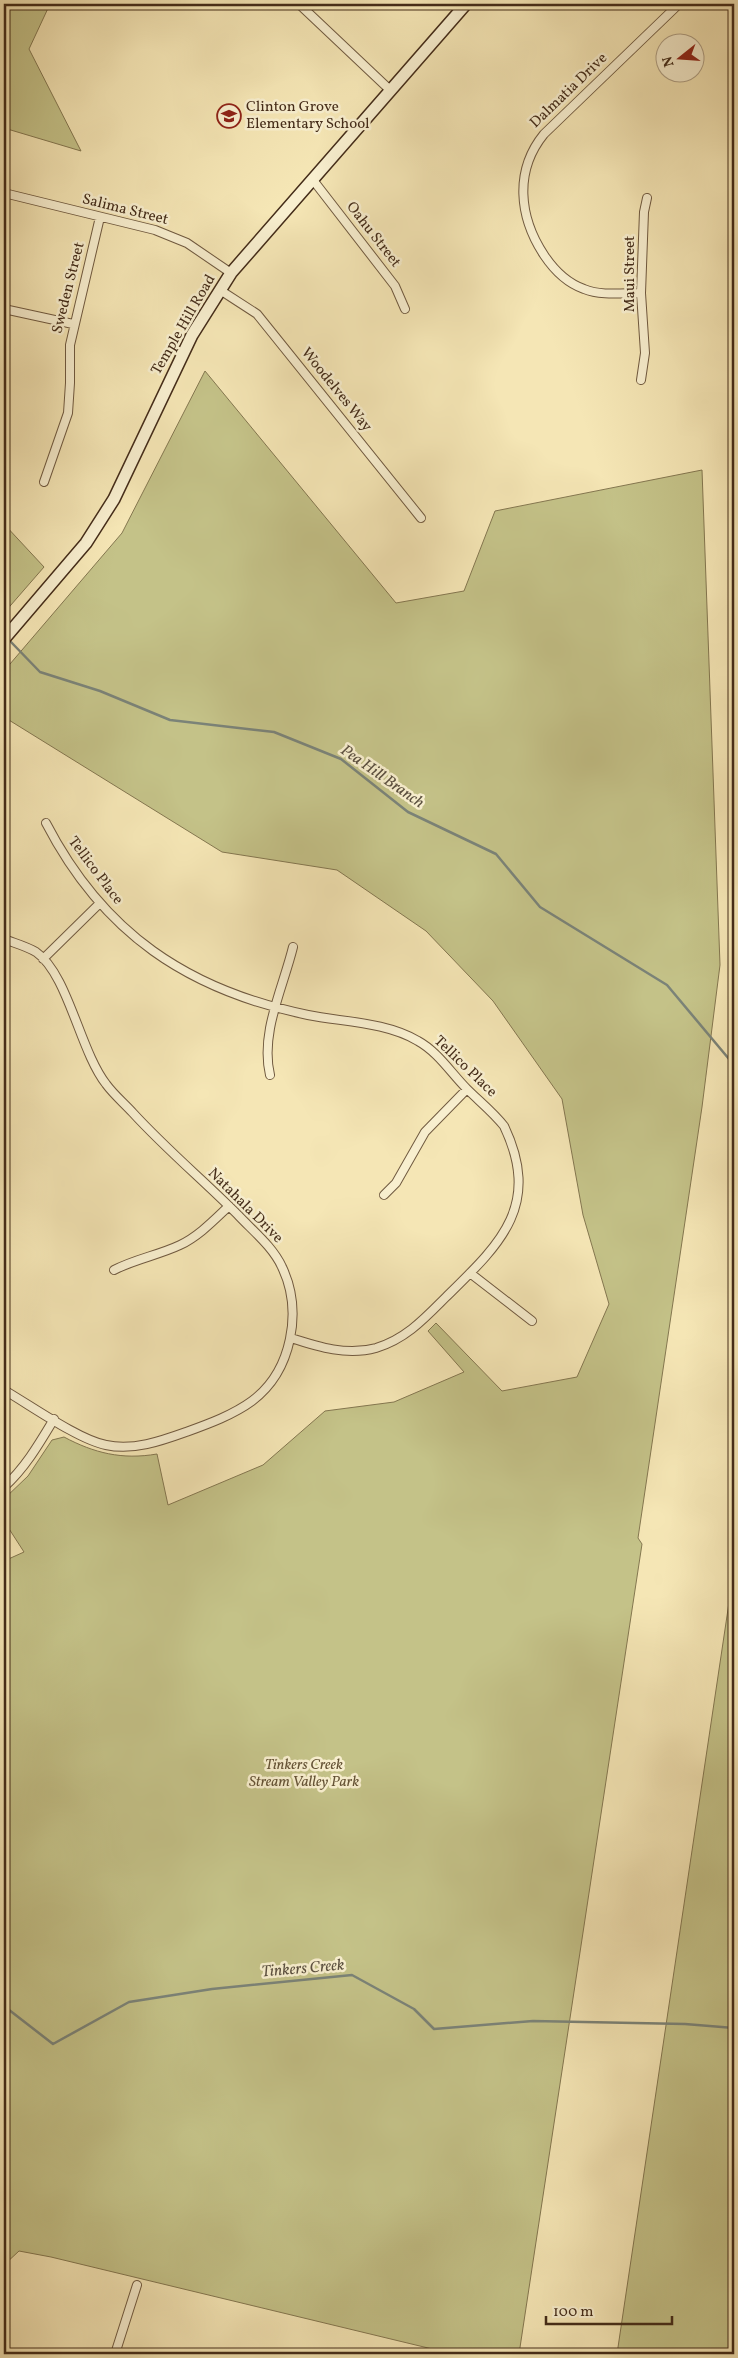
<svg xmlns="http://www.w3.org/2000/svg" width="738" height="2358" font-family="Vollkorn,serif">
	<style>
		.green { fill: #c4c288; stroke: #847750 }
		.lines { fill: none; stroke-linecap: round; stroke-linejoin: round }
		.stream { stroke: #7b8378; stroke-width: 2.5 }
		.street-casing { stroke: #705a40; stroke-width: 10 }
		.secondary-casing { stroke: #442c19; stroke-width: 14 }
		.street { stroke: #f8efcf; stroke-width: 8 }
		.secondary { stroke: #f8efcf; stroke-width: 11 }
		.labels { text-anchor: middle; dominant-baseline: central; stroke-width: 5; stroke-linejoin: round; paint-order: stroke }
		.street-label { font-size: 15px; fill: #442c19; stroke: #f8efcf }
		.poi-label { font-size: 15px; fill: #442c19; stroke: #f8efcf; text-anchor: start }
		.park-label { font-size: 15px; font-style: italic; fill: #645235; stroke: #f8efcf }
		.water-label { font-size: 16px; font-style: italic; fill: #5b5040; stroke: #f8efcf }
	</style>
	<rect width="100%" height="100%" fill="#f5e6b5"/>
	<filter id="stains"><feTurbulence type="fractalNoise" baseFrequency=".004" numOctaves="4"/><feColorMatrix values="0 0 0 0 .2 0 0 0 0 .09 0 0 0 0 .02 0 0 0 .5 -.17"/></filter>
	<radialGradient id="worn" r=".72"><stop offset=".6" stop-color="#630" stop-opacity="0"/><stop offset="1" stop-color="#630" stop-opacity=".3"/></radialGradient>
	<path class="green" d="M4 4H50L29 49 81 151 4 128Z
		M205 371 396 603 464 591 495 511 702 470 720 965 702 1107 638 1538 642 1544 519 2354H453L51 2257 19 2251 4 2265V1561L24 1552 4 1521V1499L28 1476 52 1440 64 1437C94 1453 122 1460 157 1454L168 1505 263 1465 325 1411 394 1402 464 1372 428 1331 436 1323 502 1391 577 1377 609 1304 583 1215 562 1099 493 1001 426 931 337 870 222 852 4 717V671L122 533Z
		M4 524 44 567 4 613Z
		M734 1569V2354H617Z"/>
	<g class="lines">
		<path class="stream" d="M11 642 40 672 100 691 170 720 274 732 341 759 408 812 496 854 540 907 667 985 734 1065
			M4 2006 53 2044 129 2002 212 1989 352 1975 414 2009 434 2029 533 2021 685 2024 734 2028"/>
		<g class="street-casing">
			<path id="street" d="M299 4 390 90
				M313 180 395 286 405 309
				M4 193 155 230 187 243 231 273
				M220 290 257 314 421 518
				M641 293C622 293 601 296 584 289 567 283 554 270 544 255 519 217 514 171 544 134L679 4
				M4 309 73 324
				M641 380 645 353 641 293 644 212 647 198
				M44 482 68 413 70 383V345L100 217
				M46 823C103 933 187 990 308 1015 343 1022 386 1022 418 1041 438 1052 451 1073 467 1089 479 1101 493 1112 504 1126 542 1206 500 1244 446 1297 425 1318 406 1339 376 1348 347 1356 319 1347 291 1338
				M4 939C14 943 26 946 36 952 68 974 80 1051 106 1084 114 1095 124 1103 133 1113 166 1149 203 1180 238 1215 253 1231 273 1247 282 1267 303 1311 292 1371 252 1401 233 1415 208 1424 186 1432 161 1441 133 1451 106 1445 79 1440 30 1405 4 1390
				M43 959 99 904
				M270 1075C260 1033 283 988 293 947
				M384 1195 396 1183 425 1132 467 1089
				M114 1270C135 1259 159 1255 180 1245 199 1236 214 1220 229 1206
				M470 1273 532 1321
				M4 1487C25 1468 39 1444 54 1419
				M4 2323 5 2319
				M115 2354 137 2285"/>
		</g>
		<g class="secondary-casing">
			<path id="secondary" d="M4 639 86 543 114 499 192 335 231 273 466 4"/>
		</g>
		<use href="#street" class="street"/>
		<use href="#secondary" class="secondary"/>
	</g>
	<defs>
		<g id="school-ring" transform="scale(1.25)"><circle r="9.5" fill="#f8efcf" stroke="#8f2418" stroke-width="1.5"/><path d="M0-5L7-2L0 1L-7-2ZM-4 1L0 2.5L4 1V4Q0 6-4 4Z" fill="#8f2418"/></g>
	</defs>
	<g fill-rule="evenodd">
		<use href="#school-ring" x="229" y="116"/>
	</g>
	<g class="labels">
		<g class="street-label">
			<text transform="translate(569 91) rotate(-44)">Dalmatia Drive</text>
			<text transform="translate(125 210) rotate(14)">Salima Street</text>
			<text transform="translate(373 235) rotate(52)">Oahu Street</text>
			<text transform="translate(630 274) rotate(-90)">Maui Street</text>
			<text transform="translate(69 288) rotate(-76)">Sweden Street</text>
			<text transform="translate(184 325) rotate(-60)">Temple Hill Road</text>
			<text transform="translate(336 390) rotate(51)">Woodelves Way</text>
			<text transform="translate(95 871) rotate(53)">Tellico Place</text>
			<text transform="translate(465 1067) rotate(44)">Tellico Place</text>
			<text transform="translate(245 1206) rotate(45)">Natahala Drive</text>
		</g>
		<g class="poi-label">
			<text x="246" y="107">Clinton Grove<tspan x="246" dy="17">Elementary School</tspan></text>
		</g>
		<g class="park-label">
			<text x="304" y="1765">Tinkers Creek<tspan x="304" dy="17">Stream Valley Park</tspan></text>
		</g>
		<g class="water-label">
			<text transform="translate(382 777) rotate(35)">Pea Hill Branch</text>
			<text transform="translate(303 1969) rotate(-5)">Tinkers Creek</text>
		</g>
	</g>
	<rect width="738" height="2358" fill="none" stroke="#f5e6b5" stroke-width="20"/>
	<rect x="5" y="5" width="728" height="2348" fill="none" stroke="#442c19" stroke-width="2.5"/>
	<rect x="10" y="10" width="718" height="2338" fill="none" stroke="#442c19"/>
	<g transform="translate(680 58) rotate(253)"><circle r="24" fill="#f8efcf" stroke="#b0a186"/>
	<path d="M0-4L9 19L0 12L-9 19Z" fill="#8f2418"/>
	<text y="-8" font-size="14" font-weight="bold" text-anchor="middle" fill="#442c19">N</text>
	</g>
	<path d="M546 2316v8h126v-8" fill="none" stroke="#442c19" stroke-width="2.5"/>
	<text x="553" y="2316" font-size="15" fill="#442c19" stroke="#f8efcf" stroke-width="4" paint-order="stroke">100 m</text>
	<rect width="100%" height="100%" filter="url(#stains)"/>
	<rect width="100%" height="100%" fill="url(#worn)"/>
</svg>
